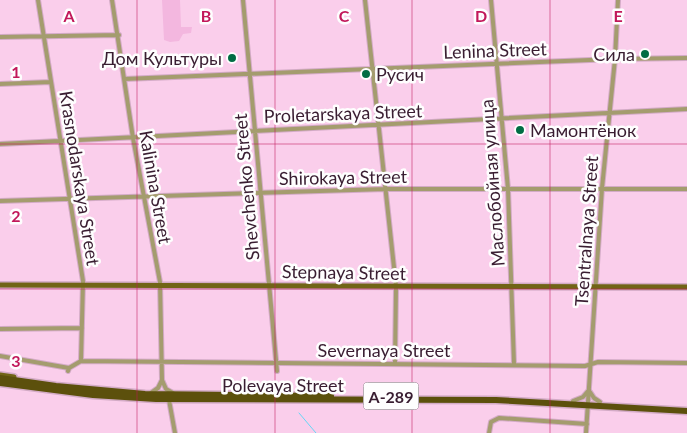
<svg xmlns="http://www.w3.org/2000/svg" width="687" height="433" font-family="Lato,sans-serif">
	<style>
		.green { fill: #f3b7df }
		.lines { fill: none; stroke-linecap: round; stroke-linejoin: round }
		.stream { stroke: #65d7f6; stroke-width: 1 }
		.minor-casing { stroke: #d3abc6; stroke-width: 6 }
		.major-casing { stroke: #d3abc6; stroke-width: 8 }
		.highway-casing { stroke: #d3abc6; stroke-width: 9 }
		.minor { stroke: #a49c6e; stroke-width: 4 }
		.major { stroke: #716416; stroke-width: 5 }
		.highway { stroke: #5c500c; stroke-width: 6 }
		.grid { fill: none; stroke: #c2185b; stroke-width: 1; stroke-opacity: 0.55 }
		.poi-dot { fill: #016d44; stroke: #fefefe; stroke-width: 2 }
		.labels { text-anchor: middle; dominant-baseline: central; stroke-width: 5; stroke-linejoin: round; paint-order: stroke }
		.shield { fill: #fefefe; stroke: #74606e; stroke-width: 1 }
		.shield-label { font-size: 16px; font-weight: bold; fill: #391d31 }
		.street-label { font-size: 18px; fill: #391d31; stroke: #fefefe }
		.poi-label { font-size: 18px; fill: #391d31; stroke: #fefefe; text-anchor: end }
		.grid-label { font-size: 16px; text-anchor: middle; font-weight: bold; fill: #c2185b; stroke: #fefefe; stroke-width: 5; stroke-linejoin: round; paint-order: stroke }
	</style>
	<rect width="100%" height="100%" fill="#faceeb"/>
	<path class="green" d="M162 0H180L181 27H192L191 33 183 34 179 41 170 42 164 40Z"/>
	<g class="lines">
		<path class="stream" d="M299 413 316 433"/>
		<g class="minor-casing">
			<path id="minor" d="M38 0 83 281 81 361
				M112 0 133 138 160 282 162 380 166 389 173 393
				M243 0 277 371
				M365 0 396 286 395 363
				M491 0 508 189 514 364
				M0 37 119 35
				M124 79 615 59 687 58
				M0 84 51 82
				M0 144 687 109
				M0 201 386 189H687
				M0 329 82 328
				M0 356 69 368
				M81 361 585 366 598 362 687 363
				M68 371 69 368 81 361
				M590 392 594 398 600 402
				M151 393 158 388 162 380
				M169 400 175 433
				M573 401 583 397 589 390
				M489 433 491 422 499 418 587 424
				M586 433 602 188 615 59 618 0"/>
		</g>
		<g class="major-casing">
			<path id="major" d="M0 285 687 287
				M0 375 14 377"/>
		</g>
		<g class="highway-casing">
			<path id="highway" d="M0 378 56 386 145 394 331 396
				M0 383 93 395 156 399 496 400 687 411"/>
		</g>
		<use href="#minor" class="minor"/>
		<use href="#major" class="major"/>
		<use href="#highway" class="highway"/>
	</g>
	<path class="grid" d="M137 0V433M275 0V433M412 0V433M550 0V433M0 144H687M0 289H687"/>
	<g class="poi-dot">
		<circle cx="645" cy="54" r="5"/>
		<circle cx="232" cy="58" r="5"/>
		<circle cx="366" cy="74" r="5"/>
		<circle cx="520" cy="130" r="5"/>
	</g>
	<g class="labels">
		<rect class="shield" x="363.5" y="382.5" width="55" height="27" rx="4"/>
		<g class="shield-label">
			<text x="391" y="396">А-289</text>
		</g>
		<g class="street-label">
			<text transform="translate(495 50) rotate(-2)">Lenina Street</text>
			<text transform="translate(343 113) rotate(-2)">Proletarskaya Street</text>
			<text transform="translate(343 177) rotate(-1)">Shirokaya Street</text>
			<text transform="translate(80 178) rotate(81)">Krasnodarskaya Street</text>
			<text transform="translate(492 183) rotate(-94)">Маслобойная улица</text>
			<text transform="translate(156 187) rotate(80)">Kalinina Street</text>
			<text transform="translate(246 187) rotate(-95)">Shevchenko Street</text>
			<text transform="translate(586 231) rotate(-86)">Tsentralnaya Street</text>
			<text transform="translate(344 272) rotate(1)">Stepnaya Street</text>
			<text x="384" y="350">Severnaya Street</text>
			<text x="283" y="385">Polevaya Street</text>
		</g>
		<g class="poi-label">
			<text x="635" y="54">Сила</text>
			<text x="222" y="58">Дом Культуры</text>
			<text x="376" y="74" text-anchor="start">Русич</text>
			<text x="530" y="130" text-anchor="start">Мамонтёнок</text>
		</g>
	</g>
	<g class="grid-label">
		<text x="69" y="22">A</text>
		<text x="206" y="22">B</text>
		<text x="344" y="22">C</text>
		<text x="481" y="22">D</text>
		<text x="618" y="22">E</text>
		<text x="16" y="78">1</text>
		<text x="16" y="222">2</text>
		<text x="16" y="367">3</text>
	</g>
</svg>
